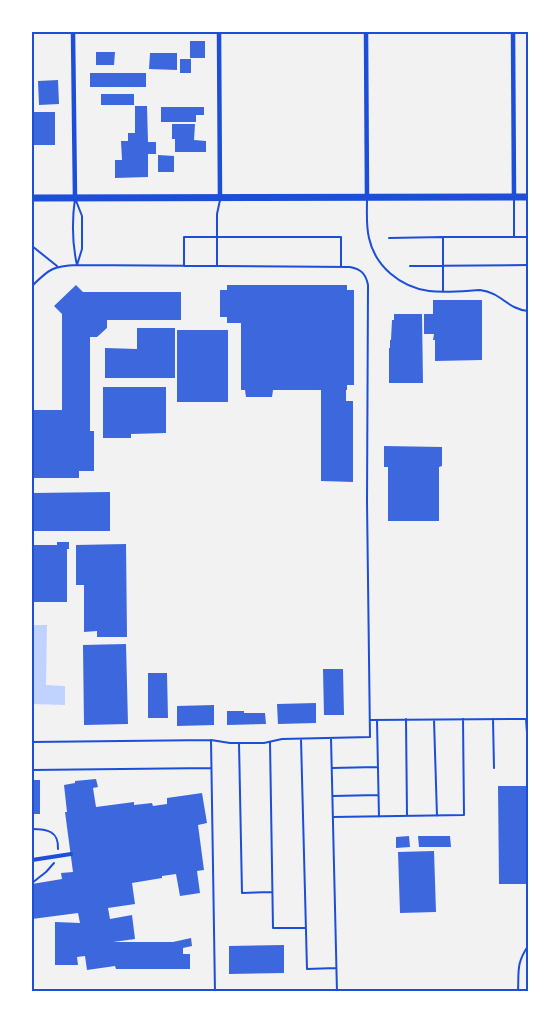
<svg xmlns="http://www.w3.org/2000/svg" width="560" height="1023" font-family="'Asap Condensed',sans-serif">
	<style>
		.water { fill: #bfd3fe }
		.building { fill: #3d67dc }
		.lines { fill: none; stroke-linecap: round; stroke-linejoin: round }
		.path { stroke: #1d4ed8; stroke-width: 2 }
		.service { stroke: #1d4ed8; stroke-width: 2 }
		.pedestrian { stroke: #1d4ed8; stroke-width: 4 }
		.minor { stroke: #1d4ed8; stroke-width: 4.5 }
		.secondary { stroke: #1d4ed8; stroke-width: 7 }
		.neatline { fill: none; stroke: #1d4ed8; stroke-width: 2 }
	</style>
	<rect width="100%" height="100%" fill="#f2f2f2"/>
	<path class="water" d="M32 625H47L46 685 65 686V705L32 704Z"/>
	<path class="building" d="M190 41H205V58H190Z
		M96 52H115L114 65H96Z
		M150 53H177V70L149 69Z
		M180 59H191V73H180Z
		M90 73H146V87H90Z
		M58 80 59 104 39 105 38 81Z
		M101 94H134V105H101Z
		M135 106H147L148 142H156V154H148V177L115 178V160H122L121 141H128V133H135Z
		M161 107H204V115H196V122H161Z
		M32 112H55V145H32Z
		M172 124H195L194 140 206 141V152H175V139H172Z
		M158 155 174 156V172H158Z
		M76 285 83 292H181V320H107V328L97 337H90V431H94V471H79V478H32V410H62V314L54 306Z
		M227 285H347V290H354V385H347V390H346V401H353V482L321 481V390H273L272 397H246L245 390H241V323H227V317H220V290H227Z
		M433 300H482V360L435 361V340H433L434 334H424V314H433Z
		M394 314H422L423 383H389V348H390V340H391L392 320H394Z
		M137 328H175V378H105V348L137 349Z
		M177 330H228V402H177Z
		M103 387H166V433L131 434V438H103Z
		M384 446 442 447V466L439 467V521H388V467H384Z
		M110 492V531H32V493Z
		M57 542H69V549H67V602H32V545H57Z
		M126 544 127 637H97V631L84 632V585H76V545Z
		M126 644 128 724 84 725 83 645Z
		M323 669H343L344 715H324Z
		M148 673H167L168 718H148Z
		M316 703V723L278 724 277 704Z
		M214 705V725L177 726V706Z
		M227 711H244V713H265L266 724 227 725Z
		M96 779 98 787 93 788 96 807 134 802V805L152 803 153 806 167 804V798L202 793 207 823 198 825 204 870 197 871 200 893 180 896 176 874 162 876V878L132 883 135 904 108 908 110 919 132 915 135 939 113 942H173L191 938 192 946 183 948V954H190V969H116L115 966 87 970 85 956 77 957 78 965H55V922L80 923 78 913 32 919V884L62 879 61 873 73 872 65 812H67L64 785 75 783V781Z
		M32 780H40V814H32Z
		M498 786H528V884H499Z
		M409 836 410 847 396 848V837Z
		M418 836H450L451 847H419Z
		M434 851 436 912 400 913 398 852Z
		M284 945V973L229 974V946Z"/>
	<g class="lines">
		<path class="path" d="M32 829C47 829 59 831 58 849
			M32 883 46 872 54 863"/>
		<path class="service" d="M514 197V237
			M75 198 82 216V249L77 265C72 243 72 220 75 198Z
			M367 200C367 213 366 226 369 238 375 266 400 287 429 291 446 293 463 291 480 290 502 293 507 309 528 311
			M389 238 443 237
			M32 246 57 266
			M184 266V237H341V266
			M217 266V214L220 200
			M410 266 528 265
			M32 286C49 269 53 266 77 265L350 267C361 269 366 274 368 285L367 501 370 737 282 739 264 743H230L211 740
			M443 291V237H528
			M406 719 407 815
			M493 719 494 768
			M370 720 526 719 527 733 528 734
			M434 720 437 816
			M377 721 379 817
			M331 738 337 992
			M301 739 307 969 336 968
			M32 742 211 740 215 992
			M270 742 273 928H306
			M239 743 242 893 272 892
			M332 768 377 767
			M32 770 211 768
			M333 796 378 795
			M333 817 464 815 463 719
			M518 992C519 971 516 964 528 946"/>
		<path class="pedestrian" d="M32 860 71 854"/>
		<path class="minor" d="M73 32 75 198
			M219 32 220 198
			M366 32 367 198
			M513 32 514 197"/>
		<path class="secondary" d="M32 198 528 197"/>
	</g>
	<rect width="560" height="1023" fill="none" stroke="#ffffff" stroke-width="66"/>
	<rect x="33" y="33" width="494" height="957" class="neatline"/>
</svg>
